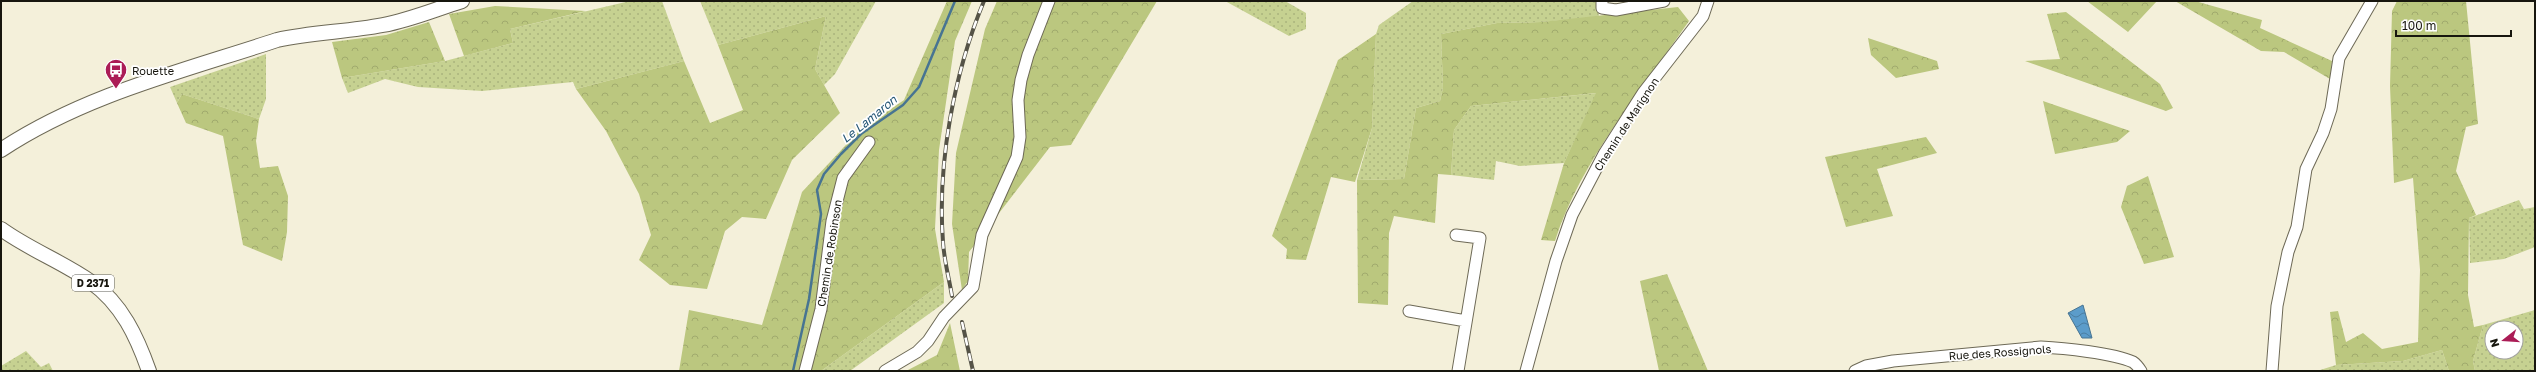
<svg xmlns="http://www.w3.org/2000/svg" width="2536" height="372" font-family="'Golos Text',sans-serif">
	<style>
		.grass { fill: url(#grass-dots); fill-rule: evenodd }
		.forest { fill: url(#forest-crowns) }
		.water { fill: url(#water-waves); stroke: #477492 }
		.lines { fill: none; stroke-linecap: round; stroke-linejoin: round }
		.stream { stroke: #477492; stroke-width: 2.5 }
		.minor-casing { stroke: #6d6956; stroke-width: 13 }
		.major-casing { stroke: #6d6956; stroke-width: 16 }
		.minor { stroke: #fff; stroke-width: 11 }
		.major { stroke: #fff; stroke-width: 14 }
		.rail-casing { stroke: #555347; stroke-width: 4 }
		.rail { stroke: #fff; stroke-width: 2.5; stroke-dasharray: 8; stroke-linecap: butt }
		.labels { text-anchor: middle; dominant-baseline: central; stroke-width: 3.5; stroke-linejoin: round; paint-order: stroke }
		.shield { fill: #fff; stroke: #5d5c56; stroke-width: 1 }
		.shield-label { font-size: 10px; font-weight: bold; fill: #17160e }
		.poi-label { font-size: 11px; fill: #17160e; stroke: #fff; text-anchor: start }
		.street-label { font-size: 11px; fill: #17160e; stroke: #fff }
		.water-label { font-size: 12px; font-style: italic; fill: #225474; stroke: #fff }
	</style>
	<defs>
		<pattern id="grass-dots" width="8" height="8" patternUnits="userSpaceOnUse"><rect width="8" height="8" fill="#c6d191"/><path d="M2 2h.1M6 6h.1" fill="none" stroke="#a9b37c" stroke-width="1.8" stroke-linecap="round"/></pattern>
		<pattern id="forest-crowns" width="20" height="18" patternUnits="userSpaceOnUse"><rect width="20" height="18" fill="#bbc77f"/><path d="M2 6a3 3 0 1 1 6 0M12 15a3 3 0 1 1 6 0" fill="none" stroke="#a0aa6d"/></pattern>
		<pattern id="water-waves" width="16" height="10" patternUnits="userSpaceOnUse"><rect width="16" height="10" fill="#5b9cca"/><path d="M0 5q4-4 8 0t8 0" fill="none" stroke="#4a7ea2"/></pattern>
	</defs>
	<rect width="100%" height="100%" fill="#f4f0da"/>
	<path class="grass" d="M630 1H662L684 61 576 89 573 82 482 91 418 87 385 79 348 93 342 78 445 61 513 43 510 29Z
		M700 1H876L835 74 824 85 815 69 826 16 718 45Z
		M1225 1H1285L1306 13V29L1289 36Z
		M1413 1H1597L1599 17 1541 22 1497 23 1441 34 1443 88 1440 101 1416 108 1404 179 1357 180 1372 128 1376 34 1379 25Z
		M266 54V99L259 119 182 94 177 103 170 87Z
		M1597 93 1564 163 1520 166 1496 161 1494 180 1451 175 1454 130 1471 106Z
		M2519 200 2524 209 2535 207V247L2504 259 2470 263 2469 218Z
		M944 282V303L850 371H821Z
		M2535 310V371H2475L2473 361 2483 325ZM2492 328H2516V352H2492Z
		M2442 350 2449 371H2317L2336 365 2403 361Z
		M26 351 41 367 49 363 53 371H1V366Z"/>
	<path class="forest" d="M947 1H972L955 41 939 150 935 229 944 282 821 371H679L689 310 762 325 802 192 859 131 904 100Z
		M997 1H1157L1071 145 1050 147 969 252 968 281 962 290 952 224 956 153 985 29Z
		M2087 1H2157L2128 32Z
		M2175 1H2195L2262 20 2260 28 2332 61 2330 79 2284 52 2261 51Z
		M2397 1H2466L2478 124 2466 127 2456 171 2476 215 2469 218 2468 295 2474 327 2483 325 2473 361 2475 371H2449L2442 350 2403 361 2336 365 2330 312 2338 311 2346 342 2363 333 2382 349 2418 342 2420 270 2413 178 2394 183 2390 86 2392 11Z
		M495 6 586 11 510 29 513 43 464 56 449 14Z
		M1678 7 1689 21C1642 89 1580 162 1555 241L1541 240 1564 163 1596 93 1471 106 1454 130 1451 175 1438 174 1435 223 1394 216 1389 233 1388 305 1358 303 1357 180 1404 179 1416 108 1440 101 1443 88 1441 34 1497 23 1541 22Z
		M2066 12 2160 84 2173 108 2166 111 2025 61 2060 59 2047 14Z
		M826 16 815 69 840 113 792 160 766 219 742 217 725 231 707 289 670 285 639 260 651 235 639 194 606 131 576 89 684 61 710 123 743 110 718 45Z
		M429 22 445 61 342 78 332 42 386 35Z
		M1376 34 1372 128 1355 182 1331 177 1306 260 1286 259 1287 249 1272 236 1338 60Z
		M1868 38 1937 61 1939 69 1896 78 1871 55Z
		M182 94 259 119 256 141 260 168 278 166 288 196 287 232 282 261 243 245 223 136 186 123 177 103Z
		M2043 101 2130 131 2117 142 2055 154Z
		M1926 137 1937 153 1877 169 1893 216 1846 227 1825 157Z
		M2148 176 2174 257 2144 264 2121 207 2127 186Z
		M1667 274 1708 371H1659L1640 281Z
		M950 323 960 371H906L937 355Z"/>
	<path class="water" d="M2083 305 2092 338H2082L2068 313Z"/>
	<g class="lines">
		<path class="stream" d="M793 371 809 299 821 214 817 190 824 174 841 154 861 134 903 105 919 87 955 1"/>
		<g class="minor-casing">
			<path id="minor" d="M1602 1V8L1616 10 1664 1
				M1456 235 1480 238 1458 371
				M1409 311 1466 321
				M805 371 821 309 832 221 843 178 869 142
				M885 371 917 352 928 341 944 317 973 287 982 235 1017 157 1020 137 1018 100 1021 80 1028 55 1049 1
				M1526 371 1556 261 1572 215 1604 154 1643 93 1703 16 1708 1
				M1855 371 1866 366 1893 361 2041 347C2063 348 2113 353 2133 362 2136 364 2139 368 2141 371
				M2272 371 2277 306 2288 252 2297 227 2306 169 2323 133 2331 109 2339 58 2372 1"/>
		</g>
		<g class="major-casing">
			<path id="major" d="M1 150C84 95 183 71 277 40 312 32 347 32 383 25 410 20 436 9 462 1
				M1 229C30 250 63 262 91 282 122 304 137 337 149 371"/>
		</g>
		<use href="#minor" class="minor"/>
		<use href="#major" class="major"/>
		<g class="rail-casing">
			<path id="rail" d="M952 296C949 278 944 260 943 242 937 164 954 73 984 1
				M962 322 973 371"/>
		</g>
		<use href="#rail" class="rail"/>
	</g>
	<defs>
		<g id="bus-pin" transform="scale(1.15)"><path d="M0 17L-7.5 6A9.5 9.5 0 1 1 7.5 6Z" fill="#ab1c56" stroke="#fff"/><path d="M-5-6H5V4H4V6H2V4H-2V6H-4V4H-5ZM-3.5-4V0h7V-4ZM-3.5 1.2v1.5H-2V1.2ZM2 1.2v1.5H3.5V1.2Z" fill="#fff"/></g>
	</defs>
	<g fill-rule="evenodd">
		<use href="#bus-pin" x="116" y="70"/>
	</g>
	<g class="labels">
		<rect class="shield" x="72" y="275" width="42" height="16" rx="3"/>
		<g class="shield-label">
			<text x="93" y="283">D 2371</text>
		</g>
		<g class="poi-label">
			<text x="132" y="70">Rouette</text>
		</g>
		<g class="street-label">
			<text transform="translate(1626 124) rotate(-57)">Chemin de Marignon</text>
			<text transform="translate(829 253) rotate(-81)">Chemin de Robinson</text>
			<text transform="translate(2000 352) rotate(-4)">Rue des Rossignols</text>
		</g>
		<g class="water-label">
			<text transform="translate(869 119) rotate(-39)">Le Lamaron</text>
		</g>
	</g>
	<rect width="2536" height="372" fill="none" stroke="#17160e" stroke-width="4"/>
	<g transform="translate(2504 340) rotate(253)"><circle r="19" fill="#ffffff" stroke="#a2a29f"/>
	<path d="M0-3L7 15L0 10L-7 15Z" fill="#ab1c56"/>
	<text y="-6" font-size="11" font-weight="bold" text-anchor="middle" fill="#17160e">N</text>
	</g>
	<path d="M2396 30v6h115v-6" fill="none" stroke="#17160e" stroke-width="2"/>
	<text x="2402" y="30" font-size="12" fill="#17160e" stroke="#ffffff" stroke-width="3" paint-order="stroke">100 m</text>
</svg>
